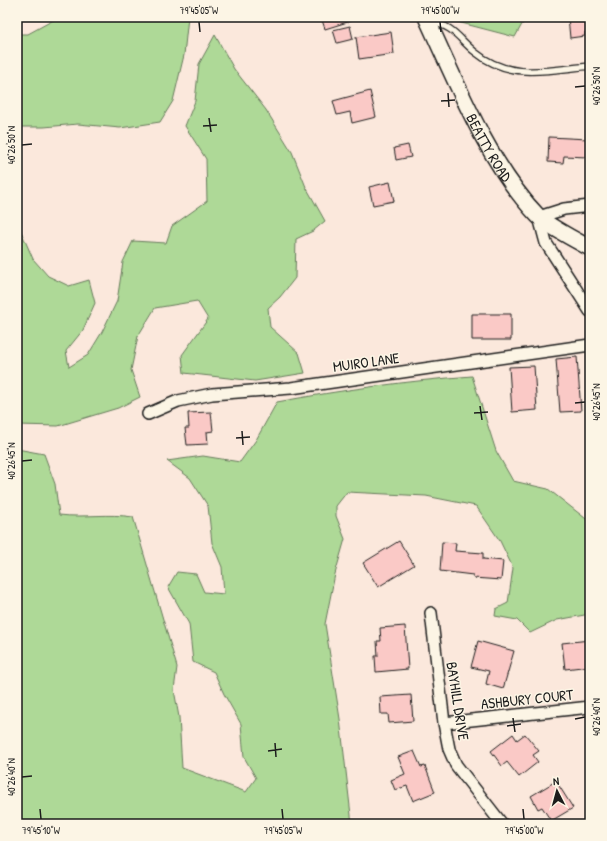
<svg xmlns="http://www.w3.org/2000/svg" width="607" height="841" font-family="'Patrick Hand',sans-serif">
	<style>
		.green { fill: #aed997; stroke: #657a5a }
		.building { fill: #fac9c6; stroke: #1c1c1c }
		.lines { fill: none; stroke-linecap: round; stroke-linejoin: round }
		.lane-casing { stroke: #1c1c1c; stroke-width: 8 }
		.street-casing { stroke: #1c1c1c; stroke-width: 14 }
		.secondary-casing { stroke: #1c1c1c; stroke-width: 18 }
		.lane { stroke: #fcf5e5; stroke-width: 5.5 }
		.street { stroke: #fcf5e5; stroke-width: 11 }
		.secondary { stroke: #fcf5e5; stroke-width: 15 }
		.ticks { fill: none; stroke: #1c1c1c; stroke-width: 1.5 }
		.labels { text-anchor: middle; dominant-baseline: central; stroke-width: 3; stroke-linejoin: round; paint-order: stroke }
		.street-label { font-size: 15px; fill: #1c1c1c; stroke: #fcf5e5 }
		.neatline { fill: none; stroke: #1c1c1c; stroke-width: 1.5 }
		.ticks-label { font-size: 10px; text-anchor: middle; fill: #1c1c1c }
	</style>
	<rect width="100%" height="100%" fill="#fbe8dc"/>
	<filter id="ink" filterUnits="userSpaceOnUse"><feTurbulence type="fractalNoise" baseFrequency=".025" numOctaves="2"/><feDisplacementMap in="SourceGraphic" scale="8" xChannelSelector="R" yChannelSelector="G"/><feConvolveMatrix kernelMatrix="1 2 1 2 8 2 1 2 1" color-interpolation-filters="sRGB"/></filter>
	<g filter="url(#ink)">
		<path class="green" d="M59 17H188L184 55 173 101 160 122 120 128 78 124 44 127H22L17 130V34H28Z
			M445 17H526L515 37 446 19Z
			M215 35 234 69 266 110 292 152 306 187 325 221 313 231 296 239 295 278 280 297 268 308 270 327 299 353 305 373 255 381 184 373 182 355 208 319 197 301 155 308 138 336 131 370 140 397 118 408 58 426 17 425V222L33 259 48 276 69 286 89 280 95 303 83 330 66 351 69 367 88 355 102 332 117 301 123 262 133 241 166 243 172 226 207 201 206 159 185 126 195 101 199 64Z
			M472 376 496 451 513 481 548 489 590 522V614L557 620 530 633 517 620 495 616 496 609 508 603 513 568 500 541 476 506 426 496 347 492 336 506V516L345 539 335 574 325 624 340 719 352 824H17V449L44 454 55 484 59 515C84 518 108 513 133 517L177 667 174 690 179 717 182 768 246 792 256 778 244 757 241 724 224 694 214 672 193 662 189 624 168 587 177 572 196 574 204 592 224 594 222 567 212 543 208 506 190 478 167 461 203 456 240 462 256 440 277 402C342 390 406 381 472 376Z"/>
		<path class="building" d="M321 17H353L354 20 325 29Z
			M568 17H590V32H585V36L570 38Z
			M350 26 353 39 337 43 333 30Z
			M391 32 394 54 359 59 356 37Z
			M370 91 376 117 352 123 350 112 337 115 333 101Z
			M549 137 588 139 587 157 564 156 563 163 548 162Z
			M408 145 411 157 396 160 394 148Z
			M390 182 394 201 373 205 369 187Z
			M472 314H511V340H472Z
			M577 357 581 411 560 412 556 359Z
			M534 366 537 410 512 412 509 367Z
			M211 412 213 431 207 432 208 444 187 445 185 428H189L188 413Z
			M399 541 414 565 378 587 363 563Z
			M442 542 456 543 455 551 483 553V559L503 561 501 580 473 578V575L440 571Z
			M405 626 408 669 376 672 375 656H378L377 641H381L380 628Z
			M590 640V666L565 669 562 643Z
			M478 641 514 651 503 689 486 684 489 671 471 667Z
			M411 695 413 721 389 723 388 714H381L380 697Z
			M513 734 517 740 525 734 539 751 533 755 538 762 519 777 507 762 502 766 491 751Z
			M414 751 421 767 425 766 435 792 413 801 407 786 395 790 391 780 405 774 398 757Z
			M556 781 573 808 551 821 542 807 538 809 531 796Z"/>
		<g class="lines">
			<g class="lane-casing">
				<path id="lane" d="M430 22C453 25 458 38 475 52 510 81 548 70 590 66"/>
			</g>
			<g class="street-casing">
				<path id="street" d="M590 206 564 209 539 217 546 243 590 311
					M148 414 178 401 212 394 291 388 590 345
					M431 613 444 723 449 749 456 765 502 824
					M444 723 590 707"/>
			</g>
			<g class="secondary-casing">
				<g id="secondary">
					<path id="s1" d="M426 17C456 81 488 164 538 216 548 226 577 241 590 248"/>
				</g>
			</g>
			<use href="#lane" class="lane"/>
			<use href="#street" class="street"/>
			<use href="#secondary" class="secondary"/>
		</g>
	</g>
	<path class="ticks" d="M199 22 200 32M440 22 441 32M575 87 585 86M448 93 449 107M441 101 455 100M209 118 211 132M203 126 217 125M22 145 32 144M575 403 585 402M480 406 482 420M474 413 488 412M242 431 243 445M236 438 250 437M22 461 32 460M513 718 515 732M575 719 585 717M507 726 521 724M275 743 276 757M268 751 282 749M22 777 32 776M40 809 41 819M282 809 283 819M523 809 524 819"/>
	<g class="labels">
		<g class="street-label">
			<text stroke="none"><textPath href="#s1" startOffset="145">BEATTY ROAD</textPath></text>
			<text transform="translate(366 362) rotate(-8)">MUIRO LANE</text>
			<text transform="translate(527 699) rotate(-6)">ASHBURY COURT</text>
			<text transform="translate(458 701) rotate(81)">BAYHILL DRIVE</text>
		</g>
	</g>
	<rect width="607" height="841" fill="none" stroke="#fcf5e5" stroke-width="44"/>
	<g transform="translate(557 791) rotate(354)" stroke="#fcf5e5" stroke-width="3" paint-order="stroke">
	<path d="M0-3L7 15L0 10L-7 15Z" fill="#1c1c1c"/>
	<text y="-6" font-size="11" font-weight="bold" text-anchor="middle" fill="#1c1c1c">N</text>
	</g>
	<rect x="22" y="22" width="563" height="797" class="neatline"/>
	<g class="ticks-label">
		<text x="199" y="14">79°45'05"W</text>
		<text x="440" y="14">79°45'00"W</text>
		<text transform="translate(596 86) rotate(-90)" y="4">40°26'50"N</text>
		<text transform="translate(11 145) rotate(-90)" y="4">40°26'50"N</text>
		<text transform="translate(596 402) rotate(-90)" y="4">40°26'45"N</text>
		<text transform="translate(11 461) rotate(-90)" y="4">40°26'45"N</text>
		<text transform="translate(596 717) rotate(-90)" y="4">40°26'40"N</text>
		<text transform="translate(11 777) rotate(-90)" y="4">40°26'40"N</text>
		<text x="41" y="834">79°45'10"W</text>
		<text x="283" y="834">79°45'05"W</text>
		<text x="524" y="834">79°45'00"W</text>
	</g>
</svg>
